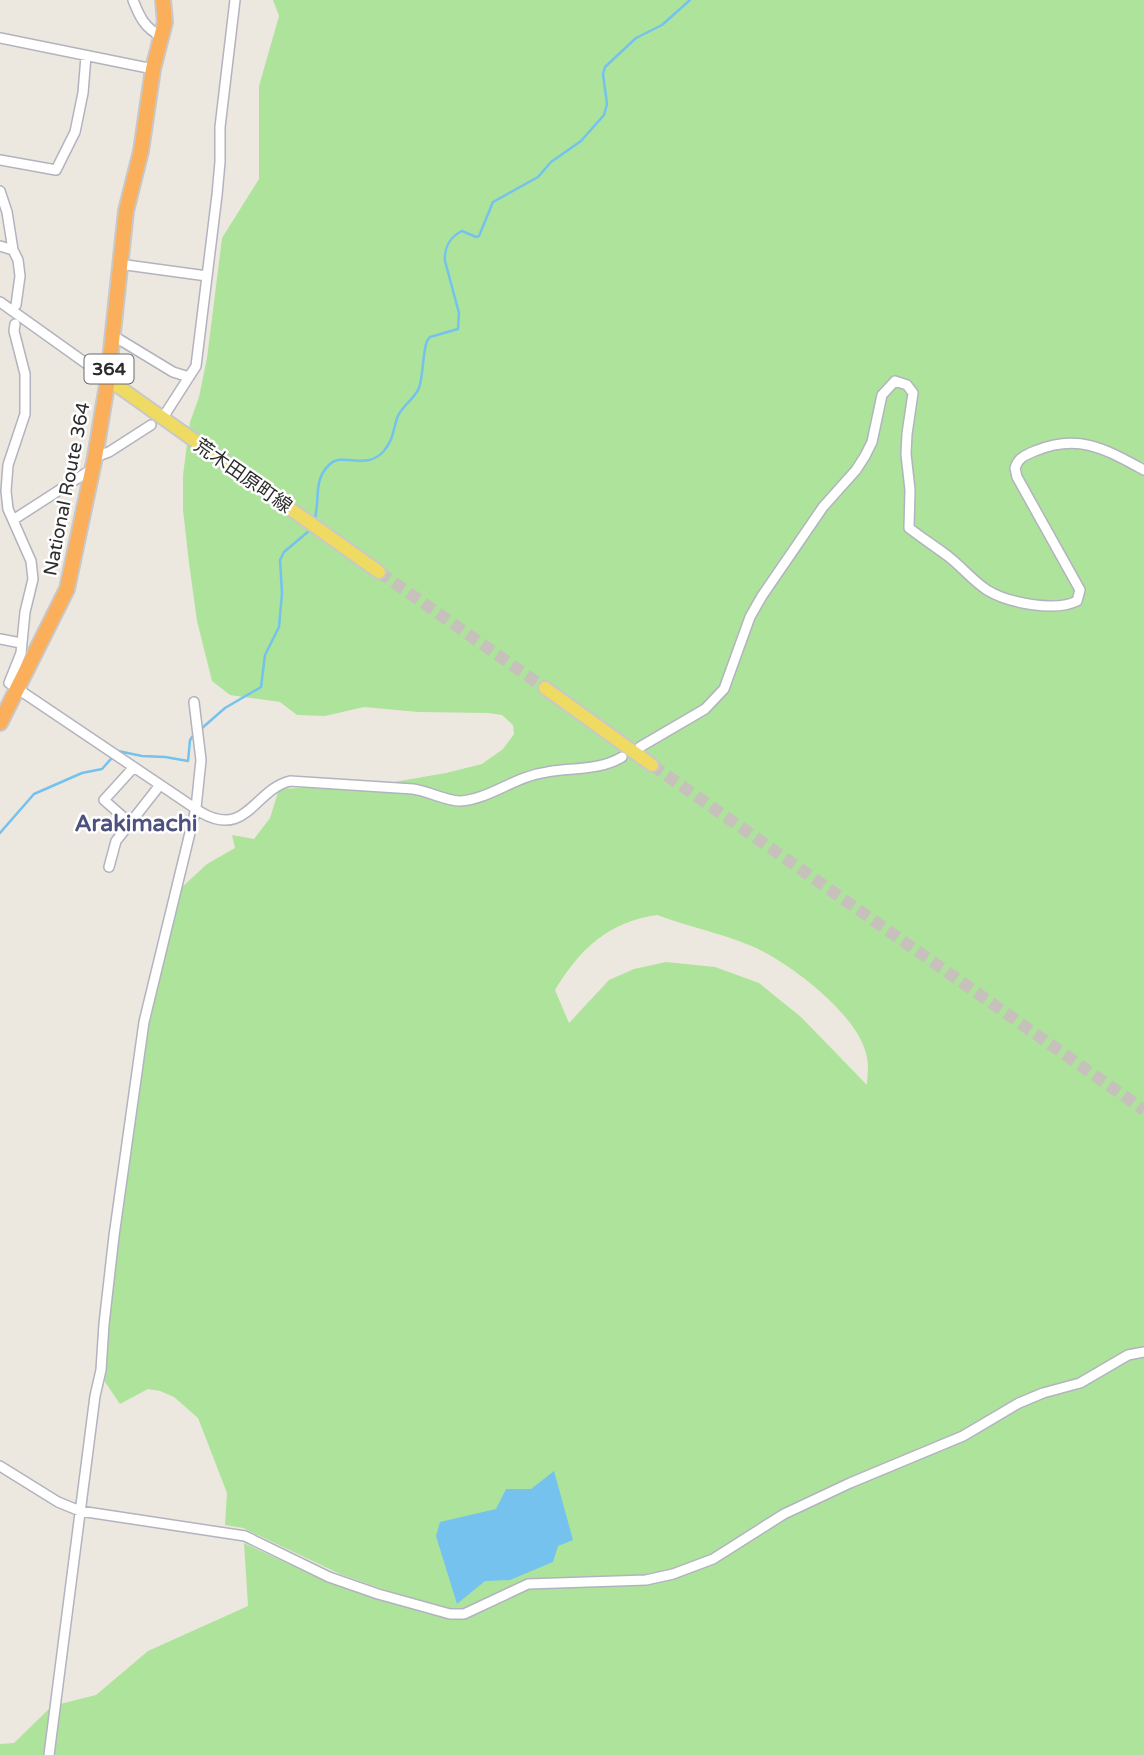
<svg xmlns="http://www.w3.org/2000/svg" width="1144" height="1755" font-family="'Varela Round','Noto Sans JP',sans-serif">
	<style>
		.green { fill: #aee39c; fill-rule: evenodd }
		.water { fill: #74c2ed }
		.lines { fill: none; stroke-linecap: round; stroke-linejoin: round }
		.stream { stroke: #74c2ed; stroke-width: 2.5 }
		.major-tunnel { stroke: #c6c2bb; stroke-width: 12; stroke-dasharray: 12 6; stroke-linecap: butt }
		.minor-casing { stroke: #b2b3bf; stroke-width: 12 }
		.major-casing { stroke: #c8c8c8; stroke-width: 16 }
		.highway-casing { stroke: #c8c8c8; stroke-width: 18 }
		.minor { stroke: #fff; stroke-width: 9 }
		.major { stroke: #efdb62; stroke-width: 12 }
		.highway { stroke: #fcaf5b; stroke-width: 14 }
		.labels { text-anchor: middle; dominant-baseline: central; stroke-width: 5; stroke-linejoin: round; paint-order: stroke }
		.shield { fill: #fff; stroke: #6b6b6b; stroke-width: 2 }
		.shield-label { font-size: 18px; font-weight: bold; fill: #2c2c2c }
		.street-label { font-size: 19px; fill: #2c2c2c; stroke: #fff }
		.quarter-label { font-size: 23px; font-weight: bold; fill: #4c517d; stroke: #fff }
	</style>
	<rect width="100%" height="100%" fill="#ede8df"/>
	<path class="green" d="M273 0H1144V1755H0V1744L14 1743 52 1706 96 1695 148 1651 248 1606 244 1543 317 1577 415 1610 408 1598 340 1574 243 1528 225 1525 227 1493 198 1418 174 1397 160 1391 148 1389 120 1404 105 1382 108 1305 114 1279V1257L144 1044 179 890 207 864 235 848 232 835 254 839 270 818 279 789 382 784 446 773 482 764 503 749 514 734 513 725 502 715 488 713 418 712 364 707 325 716 297 715 280 702 230 695 212 681 197 621 189 563 183 510V475L190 422 199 397 207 358 222 238 259 179V86L279 16ZM657 915C687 926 720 933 749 945 787 960 861 1016 867 1058 869 1067 867 1077 867 1085L801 1017 759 983 715 967 666 962 634 969 609 980 569 1023 555 990C580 949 608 922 657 915Z"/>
	<path class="water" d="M554 1471 573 1540 558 1546 553 1562 510 1580 485 1581 457 1604 436 1536 440 1522 496 1509 506 1489H531Z"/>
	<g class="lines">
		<path class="stream" d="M314 521C321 502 312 481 329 465 343 451 365 471 383 452 393 441 393 431 397 418 401 406 414 400 419 388 424 372 422 356 427 341L430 337 458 329 459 313 445 261C444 248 450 237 462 231L476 237 479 236 493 202 538 177 551 162 581 141 604 115 607 104 603 74 605 67 636 38 662 25 690 0
			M201 729 225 708 261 687 265 655 279 627 282 593 280 560 284 552 310 530
			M0 833 34 794 82 773 102 769 118 751 142 756 165 757 188 761 190 740 195 733"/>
		<path class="major-tunnel" d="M379 572 545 688
			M652 765 1144 1110"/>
		<g class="minor-casing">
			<path id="minor" d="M133 0C140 18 145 28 162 37
				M0 38 153 69
				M0 160 56 170 75 132 83 93 86 56
				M0 191 7 212 13 250 18 260 20 276 16 305
				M0 246 13 250
				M119 264 207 276
				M0 302 108 379
				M15 324 14 331 25 374V414L8 465 6 491 8 509 31 561 33 579 25 612 21 653 9 683 202 813C247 838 254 790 290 781L413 789C428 791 446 801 460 801 483 800 506 784 527 777 559 765 594 774 622 757
				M112 335 173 372 189 377
				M162 419 196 366 217 195 220 162V127L235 0
				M95 457 109 452 151 425
				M13 520 92 469
				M0 639 21 643
				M640 747 705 709 724 689 750 617 762 596 823 507 856 470 865 456 872 442 882 395 895 381 907 385 913 393 907 434 906 454 910 490 909 528C922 538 936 547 949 557 962 567 973 581 987 590 1008 603 1055 612 1077 601L1080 590 1017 477 1015 468C1018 458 1025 455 1035 451 1079 433 1105 449 1144 470
				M130 823 104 800 134 767
				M109 867 116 841 160 785
				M0 1466 58 1502 80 1511 245 1536 329 1577 378 1594 450 1614H464L528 1584 646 1580 673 1574 713 1559 784 1514 850 1483 963 1436 1019 1403 1043 1393 1080 1383 1128 1355 1144 1352
				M49 1755 95 1396 101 1370 104 1324 114 1236 144 1022 196 808 201 760 194 702"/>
		</g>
		<g class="major-casing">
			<path id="major" d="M108 379 379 572
				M545 688 652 765"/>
		</g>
		<g class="highway-casing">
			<path id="highway" d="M0 723 67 589 95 457 108 379 126 211 141 151 153 69 165 22 163 0"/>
		</g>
		<use href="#minor" class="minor"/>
		<use href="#major" class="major"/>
		<use href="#highway" class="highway"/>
	</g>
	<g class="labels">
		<rect class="shield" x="84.5" y="354.5" width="49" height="29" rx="5"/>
		<g class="shield-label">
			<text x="109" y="369">364</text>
		</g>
		<g class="street-label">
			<text transform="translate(243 476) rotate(35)">荒木田原町線</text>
			<text transform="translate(67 489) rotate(-79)">National Route 364</text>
		</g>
		<g class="quarter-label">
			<text x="136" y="824">Arakimachi</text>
		</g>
	</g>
</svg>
